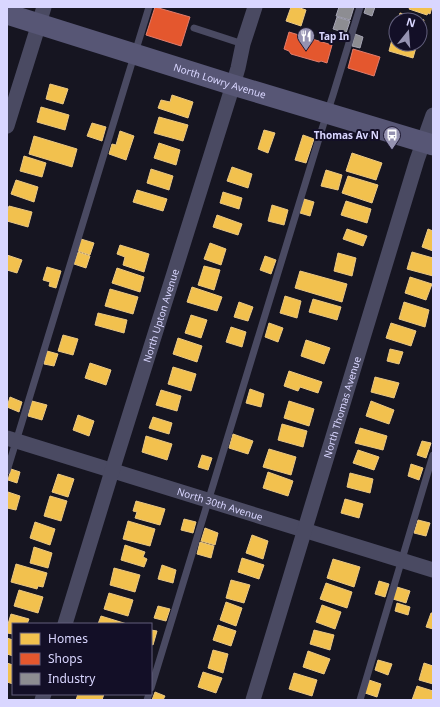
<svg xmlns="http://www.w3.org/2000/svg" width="440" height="707" font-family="'Noto Sans',sans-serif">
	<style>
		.homes { fill: #f2c14e; stroke: #eac783 }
		.shops { fill: #e4572e; stroke: #e17d6d }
		.industry { fill: #8d8d92; stroke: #a4a3b3 }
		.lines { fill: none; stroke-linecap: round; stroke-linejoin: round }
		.lane { stroke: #4a4a62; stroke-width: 7 }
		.street { stroke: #4a4a62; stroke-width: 15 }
		.secondary { stroke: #575675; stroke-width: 21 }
		.labels { text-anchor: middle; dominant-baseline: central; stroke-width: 4; stroke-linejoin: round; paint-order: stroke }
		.poi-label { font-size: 10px; font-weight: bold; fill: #d9d6ff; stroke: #130f27; text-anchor: start }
		.street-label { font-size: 10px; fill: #d9d6ff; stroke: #130f27 }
	</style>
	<rect width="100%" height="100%" fill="#161521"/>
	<path class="homes" d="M291 7H297L306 10 301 26 286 21Z
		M410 7H432L430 14 428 13 427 15 409 9Z
		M400 13 424 20 420 34V20H398Z
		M393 36 396 37V44H417L413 58 389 51Z
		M50 84 68 89 63 104 46 99Z
		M172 95 193 102 188 118 158 108 161 100 170 102Z
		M41 107 69 115 65 130 37 122Z
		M159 117 188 125 183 141 154 133Z
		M92 123 106 127 102 141 87 136Z
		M264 130 275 133 268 153 258 149Z
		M120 131 134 136 126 160 109 154 112 144 116 145Z
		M303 135 314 139 306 163 295 160Z
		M34 136 77 149 72 167 29 154Z
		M159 143 180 150 176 165 154 158Z
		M352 153 382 163 376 180 346 171Z
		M24 156 46 163 42 177 20 171Z
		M232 167 252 174 248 188 227 181Z
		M151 169 173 176 169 190 147 183Z
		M326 170 342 175 338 190 321 186Z
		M348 176 378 185 372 203 342 193Z
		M16 180 38 187 34 202 11 194Z
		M137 190 167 199 163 211 133 202Z
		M223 192 242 198 239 209 220 203Z
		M304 199 314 202 310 216 300 213Z
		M346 201 371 209 367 223 341 215Z
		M272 205 288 210 284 225 268 221Z
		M9 206 32 212 28 227 7 221V213Z
		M217 215 242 224 238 235 213 227Z
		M347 229 367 236 363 246 343 239Z
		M428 229 433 231V251L422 247Z
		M81 239 94 243 90 255 78 251Z
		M210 243 226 249 221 265 204 259Z
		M120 245 149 254 144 272 123 265 125 257 117 254Z
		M78 252 90 256 86 268 74 264Z
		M412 252 433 258V276L407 269Z
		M338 253 356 258 352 276 334 271Z
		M7 255 22 260 17 273 7 270Z
		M265 256 276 260 271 274 260 270Z
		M204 266 220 270 214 290 198 285Z
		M47 267 61 271 56 288 49 286 50 282 43 280Z
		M117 268 144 277 140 292 112 283Z
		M300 271 347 284 342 302 295 288Z
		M410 277 432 284 426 300 405 293Z
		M192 287 222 297 217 311 187 302Z
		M110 289 138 297 133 314 105 306Z
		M285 296 301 301 297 318 280 313Z
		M313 299 341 307 337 320 309 312Z
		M239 302 253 307 248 321 234 317Z
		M404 302 429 310 425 327 399 319Z
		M98 313 127 320 124 333 95 325Z
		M191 315 207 320 201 338 185 333Z
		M269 323 283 328 278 342 265 337Z
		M391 323 416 331 411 346 386 338Z
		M231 327 246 332 242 347 226 342Z
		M63 335 78 339 73 355 58 351Z
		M178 338 202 346 197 362 173 354Z
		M306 340 330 348 324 364 301 356Z
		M390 349 403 352 399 364 387 361Z
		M47 351 58 354 54 366 44 364Z
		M90 363 111 370 106 385 85 378Z
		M173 367 196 374 191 391 168 384Z
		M289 371 322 382 318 393 300 387 298 391 284 386Z
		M375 377 399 383 394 398 371 392Z
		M250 389 264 394 261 407 246 403Z
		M161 390 181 396 177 411 156 405Z
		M10 397 22 402 19 412 7 407Z
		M32 401 47 405 42 420 28 416Z
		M289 401 314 409 309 426 284 418Z
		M371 401 394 410 389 424 366 416Z
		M78 415 94 421 89 436 73 430Z
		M153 417 172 423 169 434 149 428Z
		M282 424 307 431 303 447 278 440Z
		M360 428 387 436 383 450 355 443Z
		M233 434 253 441 248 454 229 448Z
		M146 436 172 444 167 460 142 452Z
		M422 441 431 443 426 458 417 455Z
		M269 449 296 457 291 475 263 467Z
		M358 450 379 457 374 470 353 463Z
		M202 455 212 458 208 470 198 467Z
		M411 464 423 468 419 480 408 476Z
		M11 469 20 472 17 483 8 480Z
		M268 472 293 481 288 496 263 488Z
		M350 473 373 479 370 493 347 487Z
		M58 474 74 479 68 497 52 492Z
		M8 492 20 496 16 510 7 508Z
		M50 496 67 501 61 521 44 516Z
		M345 499 363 504 359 518 341 513Z
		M136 501 165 509 160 525 135 518 137 512 133 511Z
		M184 519 196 522 193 533 181 530Z
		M418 520 430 523 426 536 414 533Z
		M128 521 155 529 150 546 123 539Z
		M35 522 55 529 50 545 30 538Z
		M205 528 218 533 215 545 201 541Z
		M252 535 268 541 263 559 246 553Z
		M200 542 214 546 211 558 197 554Z
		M125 545 145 552 143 557 147 559 144 567 121 560Z
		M34 547 52 553 48 568 30 563Z
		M242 558 264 565 259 579 238 572Z
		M333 559 360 567 354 587 327 578Z
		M16 564 47 573 43 587 38 586 37 589 11 582Z
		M162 565 176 570 173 583 158 579Z
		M114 568 140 575 135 592 110 585Z
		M231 580 250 585 244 603 226 598Z
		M379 581 389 584 385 597 375 594Z
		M326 583 352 592 347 608 320 599Z
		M397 587 410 591 406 603 393 599Z
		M19 590 43 597 38 613 14 606Z
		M109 593 133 600 128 616 104 609Z
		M226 602 242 608 236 626 220 620Z
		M397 603 410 607 408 615 395 611Z
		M322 605 341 612 335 629 316 622Z
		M158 606 170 609 166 621 154 618Z
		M431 613H433V629L426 627Z
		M11 614 29 619 27 624H13V634L7 633V623L8 624Z
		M101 616 127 624H98Z
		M218 625 236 631 231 646 213 640Z
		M151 630 157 631 153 645 151 644Z
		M314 630 334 635 330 650 310 644Z
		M7 638 13 640V656L7 654Z
		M213 650 228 654 223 673 208 668Z
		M308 651 330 659 324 674 303 667Z
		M378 660 392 664 388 675 375 670Z
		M7 663 13 665V684L7 682Z
		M424 663 433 666V684L419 680Z
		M203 672 222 678 216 693 198 687Z
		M294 673 317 680 312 696 289 689Z
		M369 680 381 684 377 697 365 693Z
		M417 686 433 691V700H412Z
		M155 692 165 696 163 700H152Z
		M78 694H104L102 700H76Z"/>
	<path class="shops" d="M155 7 190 17 181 46 146 35Z
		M289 32 332 45 327 63 321 61 319 62 291 54 289 51 284 49Z
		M353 49 380 57 374 76 348 68Z"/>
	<path class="industry" d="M339 7H354L350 20 336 16Z
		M366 7H375L372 16 364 13Z
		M337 17 350 21 346 33 333 29Z
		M355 34 363 37 360 48 352 46Z"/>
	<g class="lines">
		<path class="lane" d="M194 28 243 44
			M7 471 149 7
			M151 688 321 132 333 95 360 7
			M147 700 149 694
			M360 700 433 455"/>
		<g class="street">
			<path d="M7 126C19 87 32 47 44 7"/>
			<path id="s1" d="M7 438 433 570"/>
			<path id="s2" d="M65 624 112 471 233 85 238 68 243 44 255 7"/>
			<path d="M42 700 44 694"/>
			<path id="s3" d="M253 700 417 160 433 115"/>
		</g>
		<path class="secondary" id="s4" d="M7 14 233 85 433 145"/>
	</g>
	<defs>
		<g id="restaurant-pin" transform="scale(0.9)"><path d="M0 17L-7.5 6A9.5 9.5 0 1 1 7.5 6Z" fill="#9592b1" stroke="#130f27"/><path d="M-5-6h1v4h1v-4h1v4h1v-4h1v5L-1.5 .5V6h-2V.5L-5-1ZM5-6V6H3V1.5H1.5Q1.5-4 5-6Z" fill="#fff"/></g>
		<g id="bus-pin" transform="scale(0.9)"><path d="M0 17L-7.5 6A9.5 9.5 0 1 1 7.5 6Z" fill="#9592b1" stroke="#130f27"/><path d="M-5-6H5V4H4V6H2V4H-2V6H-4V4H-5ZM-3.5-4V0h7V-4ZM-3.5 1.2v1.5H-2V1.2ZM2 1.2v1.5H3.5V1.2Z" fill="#fff"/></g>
	</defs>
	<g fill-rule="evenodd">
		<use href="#restaurant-pin" x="306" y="36"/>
		<use href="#bus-pin" x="392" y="135"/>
	</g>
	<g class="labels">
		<g class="poi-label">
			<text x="319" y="36">Tap In</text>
			<text x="379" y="135" text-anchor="end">Thomas Av N</text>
		</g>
		<g class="street-label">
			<text stroke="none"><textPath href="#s4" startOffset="223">North Lowry Avenue</textPath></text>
			<text stroke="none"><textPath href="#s2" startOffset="323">North Upton Avenue</textPath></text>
			<text stroke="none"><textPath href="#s3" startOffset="306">North Thomas Avenue</textPath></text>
			<text stroke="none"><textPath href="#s1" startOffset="223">North 30th Avenue</textPath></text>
		</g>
	</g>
	<rect width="440" height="707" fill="none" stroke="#d9d6ff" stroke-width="16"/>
	<rect x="12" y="623" width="140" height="72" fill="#130f27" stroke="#625f7d"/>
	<rect x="20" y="633" width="20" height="12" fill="#f2c14e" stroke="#625f7d"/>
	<text x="48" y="643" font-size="12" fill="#d9d6ff">Homes</text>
	<rect x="20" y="653" width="20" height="12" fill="#e4572e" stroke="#625f7d"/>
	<text x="48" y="663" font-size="12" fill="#d9d6ff">Shops</text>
	<rect x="20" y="673" width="20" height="12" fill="#8d8d92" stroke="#625f7d"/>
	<text x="48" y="683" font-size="12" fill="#d9d6ff">Industry</text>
	<g transform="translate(408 32) rotate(17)"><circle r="19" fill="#130f27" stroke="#625f7d"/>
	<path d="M0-3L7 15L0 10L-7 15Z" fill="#9592b1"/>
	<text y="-6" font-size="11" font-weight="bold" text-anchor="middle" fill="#d9d6ff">N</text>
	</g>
</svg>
